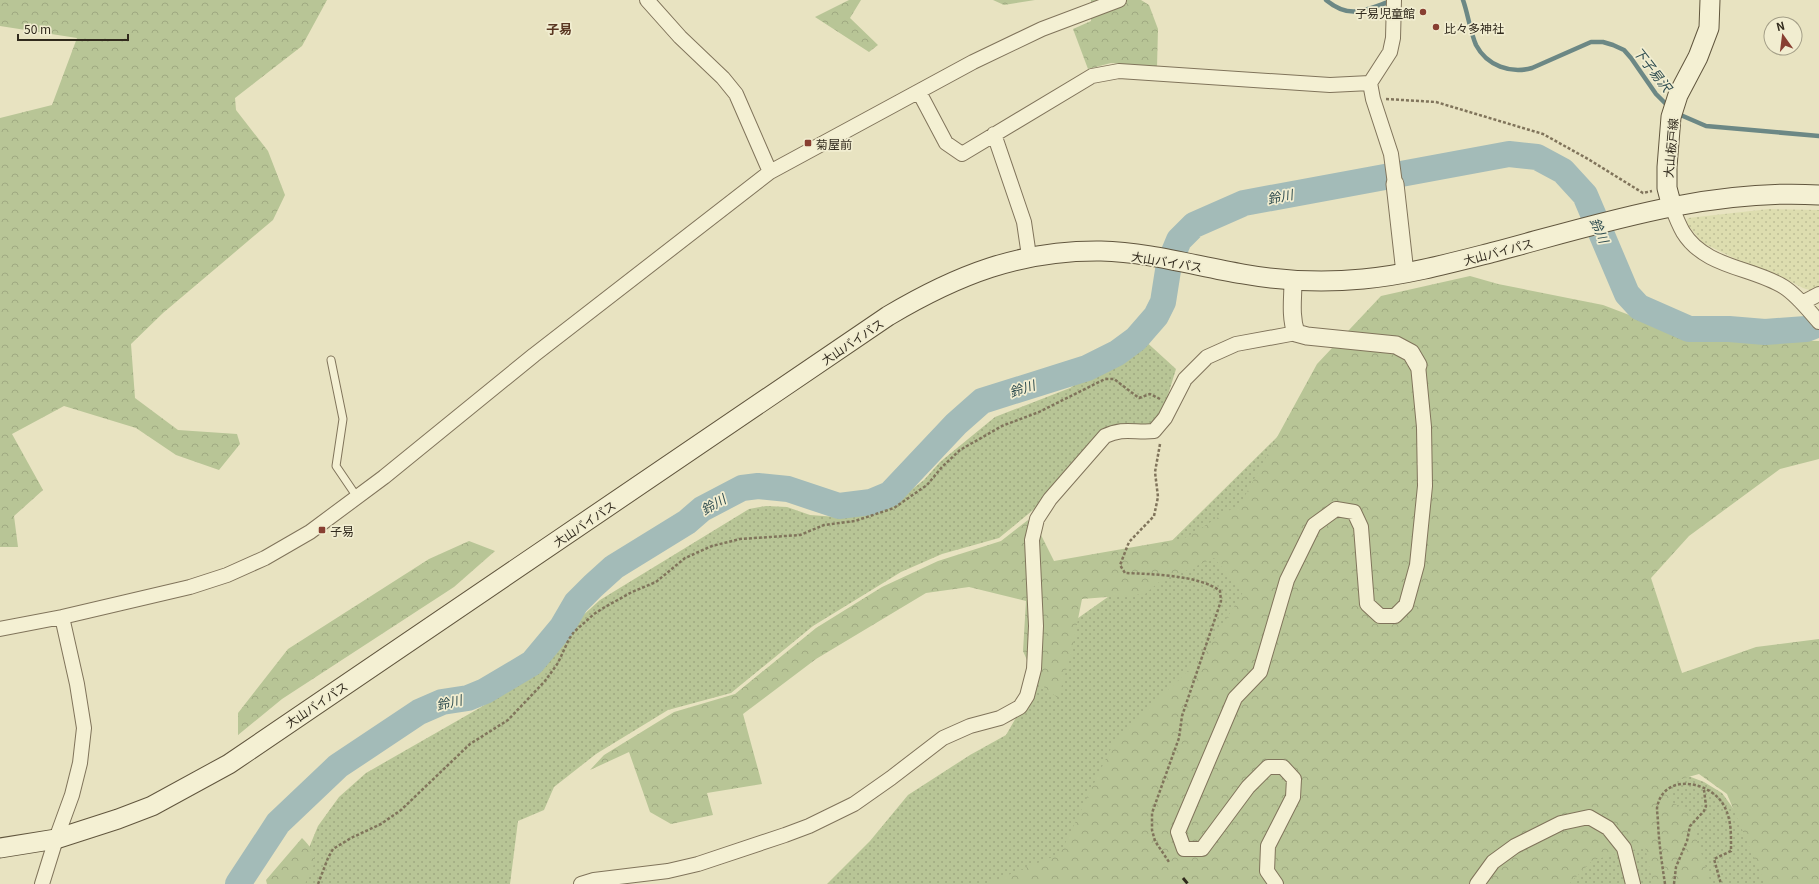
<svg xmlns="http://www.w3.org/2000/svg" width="1819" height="884" font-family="Georgia,'Noto Sans JP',serif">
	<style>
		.farmland { fill: url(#farmland-dots) }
		.grass { fill: url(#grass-dots) }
		.forest { fill: url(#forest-crowns) }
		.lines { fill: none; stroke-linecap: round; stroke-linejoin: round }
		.stream { stroke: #6c8885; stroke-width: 4.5 }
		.river { stroke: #a3bbb8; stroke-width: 26 }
		.service-casing { stroke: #80745b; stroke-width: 9 }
		.minor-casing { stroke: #80745b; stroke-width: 16 }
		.tertiary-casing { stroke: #80745b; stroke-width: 19 }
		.secondary-casing { stroke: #61563e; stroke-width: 21 }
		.path { stroke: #80745b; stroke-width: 2.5; stroke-dasharray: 3 2; stroke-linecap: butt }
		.service { stroke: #f4f0d3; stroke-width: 7 }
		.minor { stroke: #f4f0d3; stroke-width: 14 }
		.tertiary { stroke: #f4f0d3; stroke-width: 17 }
		.secondary { stroke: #f4f0d3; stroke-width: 19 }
		.rail { stroke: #312a1d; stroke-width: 3; stroke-dasharray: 7 7; stroke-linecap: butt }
		.poi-dot { fill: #883f31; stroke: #f1edd0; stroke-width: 1.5 }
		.labels { text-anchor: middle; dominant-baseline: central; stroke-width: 3.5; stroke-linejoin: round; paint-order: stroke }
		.poi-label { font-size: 12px; fill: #312a1d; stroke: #f1edd0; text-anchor: start }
		.street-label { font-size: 12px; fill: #312a1d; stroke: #f1edd0 }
		.neighbourhood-label { font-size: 13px; font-weight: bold; fill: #593621; stroke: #f1edd0 }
		.water-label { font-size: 13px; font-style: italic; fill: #2e4c4f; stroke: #f1edd0 }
	</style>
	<defs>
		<pattern id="farmland-dots" width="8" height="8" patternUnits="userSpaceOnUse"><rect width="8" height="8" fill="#ddddaf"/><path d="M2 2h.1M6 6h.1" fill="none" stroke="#bebe96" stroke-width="1.8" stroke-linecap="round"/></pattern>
		<pattern id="grass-dots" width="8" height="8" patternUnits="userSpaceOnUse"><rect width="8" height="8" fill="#b8c596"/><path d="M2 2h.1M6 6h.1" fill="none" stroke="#9fa981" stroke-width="1.8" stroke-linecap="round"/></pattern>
		<pattern id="forest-crowns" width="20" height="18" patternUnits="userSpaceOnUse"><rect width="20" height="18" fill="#b8c596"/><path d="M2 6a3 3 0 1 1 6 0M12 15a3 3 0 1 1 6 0" fill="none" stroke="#9fa981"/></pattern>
	</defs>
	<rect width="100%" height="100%" fill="#e8e3c1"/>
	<path class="farmland" d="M1769 209 1819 210V286L1813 291 1803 288 1780 276 1742 262 1703 243 1686 223 1688 218Z"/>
	<path class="grass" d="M1398 318 1662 766 1704 782 1722 793 1741 819 1819 884H827L870 841 908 795 970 755 1006 735 1071 623 1132 580Z
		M1142 338 1176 369 1164 408 1156 422 1144 428 1127 423 1111 426 1094 442 1038 506 999 538 942 554 901 572 813 626 731 693 668 710 596 754 554 787 544 810 518 821 510 884H294L318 826 339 797 366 773 483 706 542 665 570 627 600 600 749 509 766 506 787 507 810 515 837 517 862 514 884 506 902 497 924 480 940 462 995 417 1070 388Z"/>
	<path class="forest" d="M0 0H327L302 46 235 98 236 110 268 151 285 195 273 220 163 313 131 344 135 398 178 430 237 434 240 444 219 470 176 455 136 428 64 406 12 434 43 490 14 516 18 547H0V118L52 105 77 38 0 26Z
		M849 0H861L850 18 878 45 869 52 815 17Z
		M993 0H1035L1004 5Z
		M1091 0H1141L1149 5 1158 29 1157 67 1111 63 1088 69 1073 29 1091 21Z
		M1470 276 1498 284 1603 305 1690 338 1819 341V459L1780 469 1689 536 1651 578 1682 673 1756 647 1819 639V884H1765L1727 794 1699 774 1674 781 1672 802 1692 814 1696 837 1711 884H1653L1645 847 1593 860 1569 884H986L1060 854 1113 744 1204 655 1243 592 1214 558 1181 573 1165 577 1145 594 1082 599 1071 654 1058 698 1036 681 1023 651 1026 601 969 587 926 593 816 659 743 714 762 784 707 793 713 815 671 824 650 812 629 752 590 770 604 755 674 712 735 694 816 628 882 587 938 561 1001 541 1028 520 1041 535 1054 561 1185 538 1241 503 1317 364 1381 296Z
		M469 541 495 551 454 587 282 699 238 735V713L288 649 429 559Z
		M302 838C321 857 315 863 305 884H267L266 880Z"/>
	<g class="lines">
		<path class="stream" d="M1326 0C1350 20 1365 10 1391 1
			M1463 0C1468 14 1470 31 1476 45 1487 66 1511 74 1532 68L1591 42H1603L1613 45 1624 50 1631 58 1656 94 1669 107
			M1676 113 1706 126 1819 136"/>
		<path class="river" d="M238 884 278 823 338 766 419 712 442 702 468 698 485 691 532 663 562 627 576 603 593 586 614 567 687 522 702 509 742 488 758 486 788 489 839 506 871 502 890 494 956 424 982 401 1087 368 1117 353 1136 339 1156 316 1163 302 1169 264 1179 240 1194 225 1244 203 1509 154 1537 157 1563 171 1585 195 1627 294 1639 307 1689 329H1729L1765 332 1806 329 1819 324"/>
		<g class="service-casing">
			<path id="service" d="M331 360 343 419 336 466 357 497"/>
		</g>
		<g class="minor-casing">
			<path id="minor" d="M647 0 680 37 723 78 736 94 770 172
				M1394 0 1393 38 1390 52 1370 83 1373 99 1391 154 1395 184
				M919 92 946 143 962 154 1092 76 1119 71 1330 85 1370 83
				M994 134 1024 222 1029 256
				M1672 207C1675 215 1679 225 1683 232 1705 268 1752 267 1784 287 1798 296 1809 311 1819 322
				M1802 303 1819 294
				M0 629 62 617 190 587 227 575 265 558 310 532 384 477 534 355 770 172 973 62 1042 29 1119 0
				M42 884 56 839 72 795 80 763 84 728 77 684 62 617
				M581 884 594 880 668 871 698 864 785 835 809 826 854 804 891 778 943 738 970 726 1000 718 1020 707 1027 696 1034 669 1036 626 1032 540 1037 519 1050 499 1105 436C1123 427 1135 433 1154 431L1165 418 1185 379 1207 357 1236 344 1296 333
				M1276 884 1267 871 1268 846 1293 797 1294 779 1283 767H1268L1248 787 1202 849H1184L1178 832 1235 698 1260 672 1287 580 1314 525 1336 509 1354 512 1361 527 1367 604 1380 616H1395L1406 605 1417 565 1425 486 1424 427 1418 365
				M1477 884 1493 862 1515 846 1561 823 1589 817 1608 828 1624 848 1633 884"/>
		</g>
		<g class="tertiary-casing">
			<path id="tertiary" d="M1395 184 1405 273
				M1293 281C1293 298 1290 316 1296 333L1307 336 1396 345 1411 353 1418 365"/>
		</g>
		<g class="secondary-casing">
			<path id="secondary" d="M1672 207 1667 188V167L1671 117 1678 95 1698 57 1709 28 1710 0
				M0 848 56 839 118 819 152 806 229 764 888 316C957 275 1020 250 1101 251 1148 252 1196 266 1243 274 1282 281 1323 283 1363 279 1407 275 1451 263 1494 252 1599 224 1709 188 1819 195"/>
		</g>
		<path class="path" d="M1386 99 1436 102 1543 134 1588 159 1643 193 1652 191
			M1160 444 1155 472 1158 497 1154 516 1129 542 1120 565 1125 573C1150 574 1200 575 1220 591L1221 601 1182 716 1179 738 1152 813V830L1155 841 1169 862
			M318 884 328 858 333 849 351 838 381 824 401 810 470 744 508 720 545 681 558 663 569 639 574 632 594 614 605 607 632 592 656 582 685 558 712 546 740 539 800 535 824 525 855 521 894 508 927 485 942 467 960 450 1002 426 1039 412 1105 379H1114L1139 398 1150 394 1160 399
			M1665 884C1662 864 1659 844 1658 823 1658 818 1657 813 1657 808 1663 772 1709 781 1723 804 1732 819 1731 835 1731 851L1714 859 1721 884
			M1674 884 1676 867 1687 841 1690 826 1704 811 1706 806 1704 790"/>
		<use href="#service" class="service"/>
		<use href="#minor" class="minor"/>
		<use href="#tertiary" class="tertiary"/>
		<use href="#secondary" class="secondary"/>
		<path class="rail" d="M1183 878 1188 884"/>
	</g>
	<g class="poi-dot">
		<circle cx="1423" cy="12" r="4"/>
		<circle cx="1436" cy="27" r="4"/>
		<rect x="804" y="139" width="8" height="8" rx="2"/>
		<rect x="318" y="526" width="8" height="8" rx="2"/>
	</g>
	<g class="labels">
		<g class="poi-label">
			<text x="1415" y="12" text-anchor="end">子易児童館</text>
			<text x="1444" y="27">比々多神社</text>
			<text x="816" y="143">菊屋前</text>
			<text x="330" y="530">子易</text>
		</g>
		<g class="street-label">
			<text transform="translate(1670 148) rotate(-85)">大山板戸線</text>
			<text transform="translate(1498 251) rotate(-15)">大山バイパス</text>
			<text transform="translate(1167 261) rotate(9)">大山バイパス</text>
			<text transform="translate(852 341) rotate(-34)">大山バイパス</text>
			<text transform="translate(584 523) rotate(-34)">大山バイパス</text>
			<text transform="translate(316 704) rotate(-34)">大山バイパス</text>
		</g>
		<g class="neighbourhood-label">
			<text x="559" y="28">子易</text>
		</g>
		<g class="water-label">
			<text transform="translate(1653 69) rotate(52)">下子易沢</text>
			<text transform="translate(1280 196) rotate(-11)">鈴川</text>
			<text transform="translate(1600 230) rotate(67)">鈴川</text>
			<text transform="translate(1022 388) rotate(-18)">鈴川</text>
			<text transform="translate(713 504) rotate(-30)">鈴川</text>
			<text transform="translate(449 702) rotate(-13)">鈴川</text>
		</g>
	</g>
	<g transform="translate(1783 36) rotate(346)"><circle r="19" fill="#f1edd0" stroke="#a49f88"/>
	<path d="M0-3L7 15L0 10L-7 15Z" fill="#883f31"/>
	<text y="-6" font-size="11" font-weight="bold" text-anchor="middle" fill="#312a1d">N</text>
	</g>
	<path d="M18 34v6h110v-6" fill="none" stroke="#312a1d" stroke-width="2"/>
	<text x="24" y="34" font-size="12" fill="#312a1d" stroke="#f1edd0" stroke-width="3" paint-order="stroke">50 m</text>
</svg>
